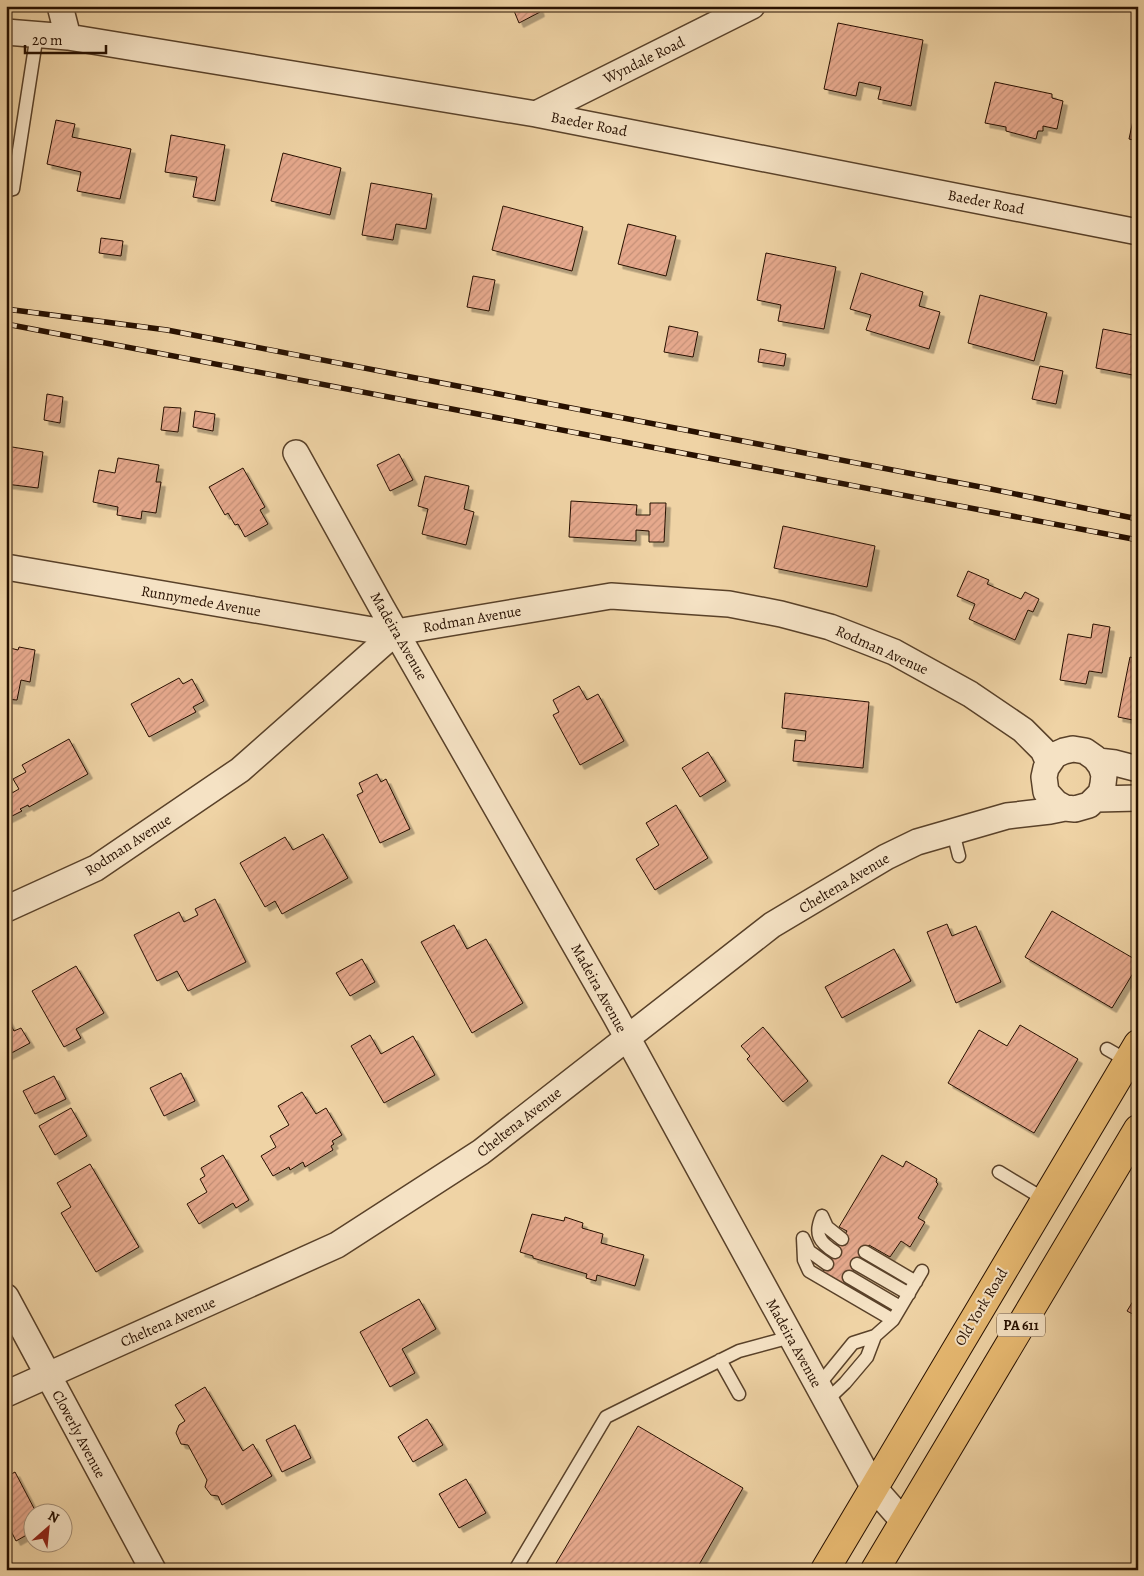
<svg xmlns="http://www.w3.org/2000/svg" width="1144" height="1576" font-family="Alegreya,serif">
	<style>
		.building { fill: url(#building-hatch); stroke: #271000; filter: url(#shadow) }
		.lines { fill: none; stroke-linecap: round; stroke-linejoin: round }
		.service-casing { stroke: #594129; stroke-width: 15 }
		.minor-casing { stroke: #594129; stroke-width: 28 }
		.trunk-casing { stroke: #271000; stroke-width: 30 }
		.service { stroke: #f5e2c4; stroke-width: 12 }
		.minor { stroke: #f5e2c4; stroke-width: 25 }
		.trunk { stroke: #e8ba72; stroke-width: 28 }
		.rail-casing { stroke: #271000; stroke-width: 5.5 }
		.rail { stroke: #f5e2c4; stroke-width: 4; stroke-dasharray: 11; stroke-linecap: butt }
		.labels { text-anchor: middle; dominant-baseline: central; stroke-width: 4; stroke-linejoin: round; paint-order: stroke }
		.shield { fill: #f5e2c4; stroke: #654f3b; stroke-width: 1 }
		.shield-label { font-size: 14px; font-weight: bold; fill: #271000 }
		.street-label { font-size: 15px; fill: #271000; stroke: #f5e2c4 }
	</style>
	<defs>
		<pattern id="building-hatch" width="6" height="6" patternUnits="userSpaceOnUse" patternTransform="scale(1.25)"><rect width="6" height="6" fill="#e6a98d"/><path d="M-1 1l2-2M0 6l6-6M5 7l2-2" fill="none" stroke="#c59078"/></pattern>
		<filter id="shadow"><feDropShadow dx="4.5" dy="4.5" stdDeviation="0" flood-color="#0004"/></filter>
	</defs>
	<rect width="100%" height="100%" fill="#efd3a5"/>
	<filter id="stains"><feTurbulence type="fractalNoise" baseFrequency=".004" numOctaves="4"/><feColorMatrix values="0 0 0 0 .2 0 0 0 0 .09 0 0 0 0 .02 0 0 0 .5 -.17"/></filter>
	<radialGradient id="worn" r=".72"><stop offset=".6" stop-color="#630" stop-opacity="0"/><stop offset="1" stop-color="#630" stop-opacity=".3"/></radialGradient>
	<path class="building" d="M512 6H538L540 12 519 23Z
		M838 23 923 40 911 106 878 99 881 87 859 82 856 96 824 89Z
		M995 82 1052 94V98L1063 101 1057 129 1043 126V131H1038L1036 139 1006 131V127L985 123Z
		M1135 111 1138 112V141L1129 139Z
		M56 120 75 124 72 137 131 149 120 199 77 191 81 172 47 164Z
		M171 135 225 145 215 201 193 197 197 177 165 172Z
		M283 153 341 168 330 215 271 201Z
		M371 183 432 194 426 229 396 224 393 240 362 235Z
		M503 206 583 227 572 271 492 250Z
		M628 224 676 236 666 276 618 264Z
		M101 238 123 241 121 256 99 253Z
		M766 253 836 267 824 329 778 321 781 305 757 300Z
		M861 273 923 292 919 306 940 312 929 349 866 330 871 315 850 309Z
		M473 276 495 280 489 311 467 307Z
		M980 295 1047 313 1034 361 968 343Z
		M669 326 698 332 693 357 664 352Z
		M1103 329 1138 336V376L1096 368Z
		M760 349 786 354 784 366 758 362Z
		M1040 366 1063 371 1056 404 1032 399Z
		M47 394 63 397 60 423 44 420Z
		M164 407 181 408 178 432 161 430Z
		M195 411 215 414 213 431 193 427Z
		M6 446 43 452 38 488 6 484Z
		M399 454 413 480 390 491 377 465Z
		M118 458 159 465 156 482H161L156 513 142 511 141 519 117 515 118 507 93 502 99 470 115 473Z
		M243 468 265 507 260 510 268 524 245 537 238 524 235 525 228 513 225 515 209 487Z
		M425 476 469 486 464 509 474 512 466 545 422 534 428 509 418 506Z
		M571 501 637 505 636 515H650V503H666L664 542H649V531L636 530V541L569 537Z
		M783 526 875 546 867 587 774 568Z
		M968 571 989 580 987 584 1021 599 1025 592 1039 599 1033 612 1028 610 1015 640 969 619 975 604 957 596Z
		M1093 624 1110 627 1102 673 1089 671 1086 684 1060 680 1068 634 1091 638Z
		M19 647 35 650 30 682 21 680 17 700 6 699V660H8L6 651 10 648 18 650Z
		M1130 657 1138 659V721L1118 717Z
		M179 678 183 684 192 679 204 701 193 707 196 712 149 737 131 704Z
		M579 686 587 700 598 694 624 741 580 765 553 715 559 712 553 700Z
		M785 693 869 702 863 768 793 761 795 740 805 741 806 731 782 728Z
		M69 739 88 774 29 807 28 805 20 809 22 811 6 819V784L12 793 19 789 13 779 26 772 22 765Z
		M708 752 726 781 700 797 682 768Z
		M377 774 381 782 386 779 410 829 380 843 357 795 363 792 359 783Z
		M676 805 708 858 655 890 636 859 659 845 646 823Z
		M323 834 348 878 282 914 275 901 265 907 240 863 285 837 293 850Z
		M215 899 246 962 188 991 177 971 157 981 134 935 179 912 184 922 198 915 195 909Z
		M1052 911 1138 961V965L1112 1008 1025 957Z
		M947 924 952 936 976 926 1001 982 956 1003 927 932Z
		M454 925 467 949 486 939 523 1003 472 1033 421 942Z
		M894 949 911 981 842 1018 825 987Z
		M362 959 375 982 350 996 336 973Z
		M76 966 104 1013 76 1029 81 1038 64 1047 32 991Z
		M6 1016 14 1031 21 1028 30 1043 6 1056Z
		M1020 1025 1078 1059 1034 1133 948 1083 979 1030 1007 1046Z
		M763 1027 808 1081 783 1102 747 1059 750 1056 741 1046Z
		M370 1035 381 1054 413 1036 435 1075 384 1103 351 1046Z
		M181 1073 195 1101 164 1116 150 1088Z
		M54 1076 66 1099 35 1114 23 1091Z
		M302 1092 316 1114 326 1108 342 1135 332 1141 334 1144 331 1146 333 1150 305 1167 303 1162 290 1170 289 1167 273 1176 261 1156 276 1147 270 1136 289 1125 278 1106Z
		M71 1108 87 1136 55 1155 39 1126Z
		M223 1155 249 1200 236 1208 233 1203 199 1224 187 1204 207 1192 200 1179 205 1176 201 1168Z
		M882 1155 903 1167 906 1161 937 1179 936 1182 938 1184 918 1218 925 1222 910 1247 901 1241 890 1257 869 1245 843 1287 821 1275 847 1231 839 1227Z
		M90 1164 139 1247 96 1272 61 1213 71 1207 57 1183Z
		M532 1214 564 1221 565 1217 583 1223 582 1228 603 1234 601 1243 644 1255 635 1286 597 1275 596 1281 586 1278 587 1274 533 1258V1256L520 1252Z
		M1138 1293V1317L1127 1311Z
		M419 1299 436 1329 402 1349 415 1373 390 1387 360 1332Z
		M205 1387 243 1451 253 1444 272 1476 222 1505 218 1496 211 1495 205 1487 207 1480 188 1445 181 1444 176 1433 179 1425 185 1421 175 1405Z
		M427 1419 443 1445 413 1462 398 1437Z
		M295 1425 311 1458 282 1472 266 1440Z
		M638 1426 743 1488 696 1570H552Z
		M15 1472 37 1514H32V1532L16 1541 10 1529 6 1531V1477Z
		M466 1479 486 1513 459 1528 439 1494Z"/>
	<g class="lines">
		<g class="service-casing">
			<path id="service" d="M6 191 13 189 37 34
				M953 832 959 856
				M1107 1049 1128 1061
				M999 1172 1044 1199
				M822 1216C814 1234 819 1242 835 1252
				M822 1216 827 1227 842 1239
				M803 1238 804 1260 809 1271 893 1320
				M804 1240 809 1251 827 1264
				M865 1252 916 1282
				M857 1264 909 1294
				M849 1277 900 1307
				M720 1360 739 1394
				M818 1386 853 1343 875 1336 893 1320 922 1271
				M826 1401 845 1383 867 1357 875 1336
				M515 1570 606 1417 739 1351 791 1337"/>
		</g>
		<g class="minor-casing">
			<path id="minor" d="M60 6 68 37 536 114 1138 232
				M6 32 68 37
				M536 114 752 6
				M296 453 382 608 615 1015 874 1488 904 1522
				M6 567 378 631 396 632
				M1098 761 1115 763 1138 769
				M1097 799 1138 798
				M6 909 96 868 240 770 396 632 611 596 729 604 781 614 830 627 894 652 970 694 1023 730 1043 750 1049 763
				M6 1297 153 1570
				M6 1394 337 1245 481 1152 772 925 886 857 917 842 1007 816 1050 811 1065 808 1075 809 1089 805 1101 793 1103 784 1104 775 1101 766 1095 758 1085 751 1073 749 1064 751 1055 755 1046 768 1044 777 1046 792 1056 803 1065 808"/>
		</g>
		<g class="trunk-casing">
			<path id="trunk" d="M825 1570 1138 1044
				M875 1570 1138 1129"/>
		</g>
		<use href="#service" class="service"/>
		<use href="#minor" class="minor"/>
		<use href="#trunk" class="trunk"/>
		<g class="rail-casing">
			<path id="rail" d="M6 309 167 330 986 488 1138 519
				M6 324 1138 540"/>
		</g>
		<use href="#rail" class="rail"/>
	</g>
	<g class="labels">
		<rect class="shield" x="997" y="1313.5" width="48" height="23" rx="4"/>
		<g class="shield-label">
			<text x="1021" y="1325">PA 611</text>
		</g>
		<g class="street-label">
			<text transform="translate(644 60) rotate(-26)">Wyndale Road</text>
			<text transform="translate(589 124) rotate(11)">Baeder Road</text>
			<text transform="translate(986 202) rotate(11)">Baeder Road</text>
			<text transform="translate(201 601) rotate(10)">Runnymede Avenue</text>
			<text transform="translate(472 619) rotate(-10)">Rodman Avenue</text>
			<text transform="translate(399 636) rotate(60)">Madeira Avenue</text>
			<text transform="translate(882 650) rotate(24)">Rodman Avenue</text>
			<text transform="translate(128 845) rotate(-33)">Rodman Avenue</text>
			<text transform="translate(844 883) rotate(-31)">Cheltena Avenue</text>
			<text transform="translate(599 988) rotate(61)">Madeira Avenue</text>
			<text transform="translate(519 1122) rotate(-38)">Cheltena Avenue</text>
			<text transform="translate(981 1307) rotate(-59)">Old York Road</text>
			<text transform="translate(168 1322) rotate(-24)">Cheltena Avenue</text>
			<text transform="translate(794 1343) rotate(61)">Madeira Avenue</text>
			<text transform="translate(79 1434) rotate(62)">Cloverly Avenue</text>
		</g>
	</g>
	<rect width="1144" height="1576" fill="none" stroke="#efd3a5" stroke-width="25"/>
	<rect x="8" y="8" width="1129" height="1561" fill="none" stroke="#271000" stroke-width="2.5"/>
	<rect x="12" y="12" width="1119" height="1551" fill="none" stroke="#271000"/>
	<g transform="translate(48 1528) rotate(27)"><circle r="24" fill="#f5e2c4" stroke="#a38e76"/>
	<path d="M0-4L9 19L0 12L-9 19Z" fill="#8f2418"/>
	<text y="-8" font-size="14" font-weight="bold" text-anchor="middle" fill="#271000">N</text>
	</g>
	<path d="M25 45v8h81v-8" fill="none" stroke="#271000" stroke-width="2.5"/>
	<text x="32" y="45" font-size="15" fill="#271000" stroke="#f5e2c4" stroke-width="4" paint-order="stroke">20 m</text>
	<rect width="100%" height="100%" filter="url(#stains)"/>
	<rect width="100%" height="100%" fill="url(#worn)"/>
</svg>
